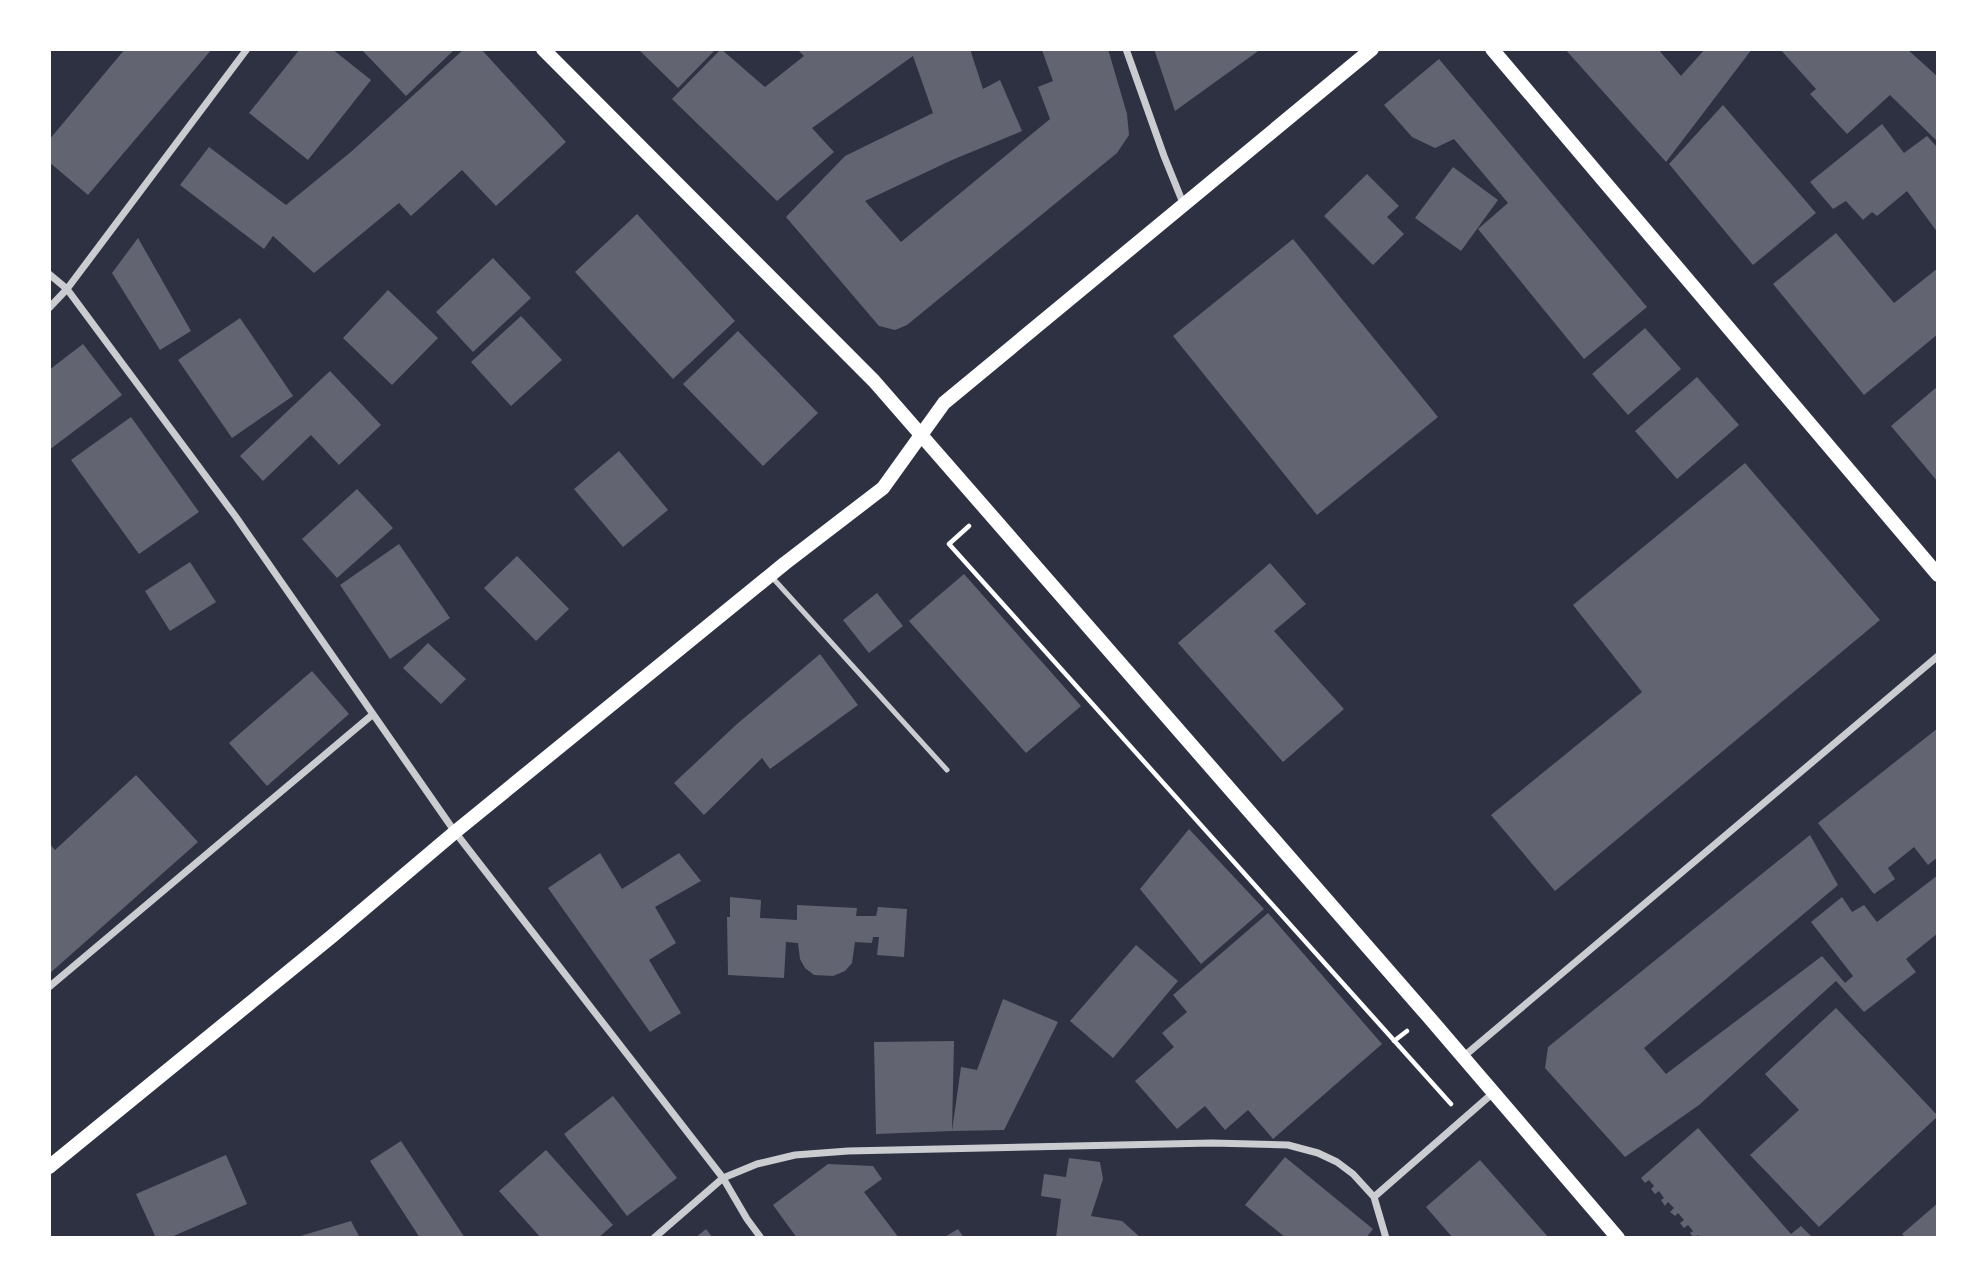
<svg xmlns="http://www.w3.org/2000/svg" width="1987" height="1287" font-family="'Space Grotesk',sans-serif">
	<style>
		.building { fill: #626471 }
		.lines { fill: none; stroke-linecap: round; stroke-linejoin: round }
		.path { stroke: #fff; stroke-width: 4.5 }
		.service { stroke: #caccd0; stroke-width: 5 }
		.minor { stroke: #caccd0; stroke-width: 7 }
		.secondary { stroke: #fff; stroke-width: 14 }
	</style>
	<rect width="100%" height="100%" fill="#2d3142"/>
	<path class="building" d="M125 49H212L88 195 49 162V140Z
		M300 49H332L371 80 308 160 249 113Z
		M361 49H455L406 96Z
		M464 49H481L566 142 496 206 462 170 411 216 399 203 314 273 273 236 264 249 180 185 209 147 286 205 352 151Z
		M638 49H716L678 88Z
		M721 49 765 87 804 56 797 49H970L983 89 1000 80 1022 131 952 160 865 201 901 242 1050 119 1038 87 1053 81 1042 50 1108 49 1127 114 1129 135 1117 153 907 325 895 330 879 326 786 217 845 156 933 113 913 56 812 128 834 152 777 201 672 99Z
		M1154 49H1261L1175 111Z
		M1565 49H1658L1681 76 1705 49H1752L1666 162Z
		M1780 49H1907L1938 77V142L1890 95 1847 134 1810 94 1816 89Z
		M1439 59 1647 307 1584 359 1478 229 1508 203 1454 139 1435 148 1412 137 1384 105Z
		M1723 105 1816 213 1753 265 1669 164Z
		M1882 124 1904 153 1927 136 1938 148V233L1907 191 1877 216 1872 212 1863 220 1846 201 1833 209 1810 182Z
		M1453 167 1498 200 1461 251 1415 218Z
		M1367 174 1399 206 1387 217 1404 234 1373 265 1324 216Z
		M637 214 735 321 673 379 575 272Z
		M1836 233 1894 303 1938 268V334L1864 395 1773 284Z
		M138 238 191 331 160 350 112 273Z
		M1293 239 1438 417 1317 515 1173 336Z
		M493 258 531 298 473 352 436 312Z
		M388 290 438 338 392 385 343 338Z
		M521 316 562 360 511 406 471 362Z
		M240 318 293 396 232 438 178 360Z
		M1645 328 1681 369 1628 415 1592 374Z
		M738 331 818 413 763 466 683 384Z
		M83 344 122 395 49 450V370Z
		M330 371 381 425 339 465 311 435 263 481 240 456Z
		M1697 377 1739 425 1677 479 1635 431Z
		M1938 386V482L1891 426Z
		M131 417 199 512 139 554 71 460Z
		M619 451 668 510 623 547 574 489Z
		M1745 463 1880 620 1555 891 1491 815 1642 692 1573 605Z
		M357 489 393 528 337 578 302 539Z
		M399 544 450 618 390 659 340 585Z
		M517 556 569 609 536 641 484 588Z
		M190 562 216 602 170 631 145 591Z
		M1270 563 1306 604 1274 631 1344 709 1283 762 1178 643Z
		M964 574 1081 706 1026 753 909 621Z
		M877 593 903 626 869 653 843 620Z
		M428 643 466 679 441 704 403 668Z
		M820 654 858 705 770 769 762 758 704 815 674 783 737 724Z
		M312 671 349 714 267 786 229 743Z
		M1938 728V857L1928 865 1914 847 1888 868 1895 879 1874 894 1818 823Z
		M136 775 198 842 49 974V843L55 850Z
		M1189 829 1264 909 1201 964 1140 889Z
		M1810 835 1838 885 1644 1048 1666 1074 1822 956 1845 983 1853 976 1811 922 1842 897 1852 912 1864 905 1877 922 1938 875V933L1906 959 1916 972 1864 1012 1836 981 1699 1105 1625 1157 1545 1068 1548 1047Z
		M600 853 622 889 679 853 701 881 655 907 676 943 649 960 681 1013 650 1032 548 888Z
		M730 897 761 900 760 918 797 920V905L857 908 856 916H876L878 907 907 909 904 957 877 955 879 937H873L872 943 855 942 852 963 845 971 833 976 814 975 805 968 800 959 798 943 786 942 784 978 728 975 727 917H730Z
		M1268 913 1382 1044 1273 1139 1248 1110 1225 1130 1205 1106 1177 1129 1135 1081 1174 1047 1162 1033 1187 1012 1173 995Z
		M1136 945 1178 981 1113 1058 1070 1021Z
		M1003 999 1058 1022 1004 1130 952 1131 961 1067 977 1070Z
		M1836 1008 1938 1116 1819 1227 1750 1155 1799 1110 1765 1074Z
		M954 1041 952 1131 876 1134 874 1042Z
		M613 1096 677 1178 627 1216 564 1134Z
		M1698 1128 1791 1234 1801 1226 1813 1238H1700L1698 1235 1694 1238 1690 1233 1693 1231 1688 1225 1684 1228 1680 1223 1684 1220 1678 1213 1675 1216 1670 1212 1674 1208 1668 1202 1665 1206 1661 1200 1664 1198 1659 1191 1655 1194 1651 1189 1654 1186 1649 1180 1645 1183 1641 1178Z
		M401 1141 465 1238H420L370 1161Z
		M546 1150 613 1225 598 1238H541L499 1191Z
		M226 1155 247 1204 169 1238H156L136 1194Z
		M1285 1157 1373 1229 1366 1238H1286L1245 1205Z
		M1069 1158 1100 1162 1103 1179 1091 1216 1122 1221 1141 1238H1056L1061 1199 1041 1196 1044 1174 1066 1177Z
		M1480 1160 1549 1238H1453L1426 1207Z
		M828 1164 873 1166 882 1179 864 1192 899 1238H797L773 1205Z
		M1938 1203V1238H1906L1902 1234Z
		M351 1221 360 1238H297V1237Z
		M706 1229 713 1238H695Z
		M958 1229 964 1238H943Z"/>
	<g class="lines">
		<path class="path" d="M969 526 949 544 1451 1104
			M1394 1041 1407 1031"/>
		<path class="service" d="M770 575 947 770"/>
		<path class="minor" d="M1126 49 1164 156 1183 203
			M49 274 67 289 236 517 455 832 723 1178 747 1219 761 1238
			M49 308 67 289 247 49
			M49 987 372 715
			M1463 1057 1938 656
			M1374 1197 1493 1093
			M654 1238 723 1178 757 1164 795 1155 848 1151 1212 1143 1288 1145 1318 1153 1337 1162 1353 1174 1374 1197 1386 1238"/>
		<path class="secondary" d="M543 49 874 381 1427 1015 1618 1238
			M1492 49 1938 575
			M49 1167 331 937 455 832 784 564 883 488 944 403 1372 49"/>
	</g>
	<rect width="1987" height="1287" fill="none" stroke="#ffffff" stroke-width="102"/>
</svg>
